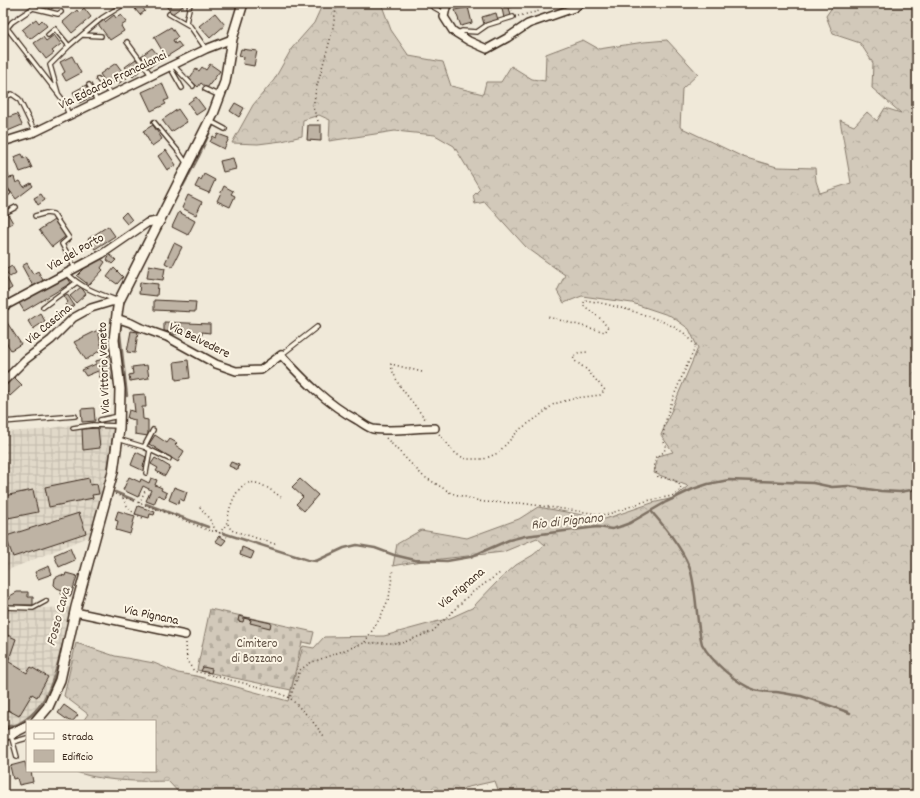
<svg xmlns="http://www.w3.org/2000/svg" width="920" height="798" font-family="Dekko,sans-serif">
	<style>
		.industrial { fill: url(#industrial-grid) }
		.forest { fill: url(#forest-crowns); stroke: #867a6c }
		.cemetery { fill: url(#cemetery-stones); stroke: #867a6c }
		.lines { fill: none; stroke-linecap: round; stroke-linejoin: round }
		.stream { stroke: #7e7163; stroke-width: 2.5 }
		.building { fill: #beb3a4; stroke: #3b2a1e }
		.service-casing { stroke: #3b2a1e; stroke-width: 6 }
		.minor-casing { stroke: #3b2a1e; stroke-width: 10 }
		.tertiary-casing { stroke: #3b2a1e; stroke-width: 12 }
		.path { stroke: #3b2a1e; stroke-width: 1.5; stroke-dasharray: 1 3; stroke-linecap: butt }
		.service { stroke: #fcf5e5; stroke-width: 3.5 }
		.minor { stroke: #fcf5e5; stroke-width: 7 }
		.tertiary { stroke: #fcf5e5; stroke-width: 9 }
		.labels { text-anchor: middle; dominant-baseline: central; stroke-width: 4; stroke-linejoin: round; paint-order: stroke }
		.street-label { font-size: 13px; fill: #3b2a1e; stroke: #fcf5e5 }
		.park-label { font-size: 13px; fill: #615245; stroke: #fcf5e5 }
		.water-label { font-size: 14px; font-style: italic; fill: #625346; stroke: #fcf5e5 }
	</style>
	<defs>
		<pattern id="industrial-grid" width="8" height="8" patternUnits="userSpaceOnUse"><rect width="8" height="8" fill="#e1d9c9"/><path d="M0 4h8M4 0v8" fill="none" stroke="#c2baac"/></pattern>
		<pattern id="forest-crowns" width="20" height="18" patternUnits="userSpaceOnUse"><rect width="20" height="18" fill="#d2c9ba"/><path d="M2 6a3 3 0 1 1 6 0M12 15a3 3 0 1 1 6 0" fill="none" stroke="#b5ad9f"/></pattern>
		<pattern id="cemetery-stones" width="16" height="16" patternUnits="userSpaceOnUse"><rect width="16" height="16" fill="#d2c9ba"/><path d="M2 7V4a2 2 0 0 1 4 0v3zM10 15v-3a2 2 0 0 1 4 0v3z" fill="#b5ad9f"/></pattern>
	</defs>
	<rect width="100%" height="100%" fill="#f0e9d9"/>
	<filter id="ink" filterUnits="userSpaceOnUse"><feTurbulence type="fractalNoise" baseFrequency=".025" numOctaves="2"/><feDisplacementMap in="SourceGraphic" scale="8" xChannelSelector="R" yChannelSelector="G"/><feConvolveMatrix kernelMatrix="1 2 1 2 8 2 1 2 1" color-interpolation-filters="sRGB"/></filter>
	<g filter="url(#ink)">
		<path class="industrial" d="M119 420 96 534 3 572V432L40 430 82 423Z
			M76 607 60 680 36 721H27V726L3 736V609Z"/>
		<path class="forest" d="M323 3H381L391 30 409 56 443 62 451 86 483 94 486 82H501L511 66 532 79 545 81 546 54 583 40 599 49 644 42 667 40 698 74 682 89 680 127 743 157 777 167 815 168 816 181 820 193 851 183 840 120 854 126 867 112 877 121 885 108 901 113 872 88 873 63 860 43 833 34 826 16 835 3H917V795H500L495 781 464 788 458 795H181L168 781C142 782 97 781 74 771H155V721H83L88 714 64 696 76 643 115 656 154 663 178 673 196 676 288 701 303 646 314 648 324 637 384 636 450 618 472 608 498 581 516 565 533 555 545 545 537 538 503 552 415 562 393 566 397 544 421 530 467 538 519 519 538 507 605 519 652 503 674 498 688 486 654 473 658 456 673 452 661 435 698 348 689 329 671 316 632 303 582 296 564 303 557 291 565 275 526 247 485 202 475 204 473 196 480 189 454 146 435 135 395 131 329 141 330 120 319 115 303 120 302 136 282 141 258 144 232 143 253 105 274 80 292 48 314 23Z"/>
		<path class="cemetery" d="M210 609 314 632 311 644 302 642 291 690 197 670Z"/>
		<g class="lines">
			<path class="stream" d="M183 186 199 156 213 125
				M121 324 120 334 127 396
				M106 484 113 438
				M115 492 134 500
				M146 504 208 527
				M651 511C665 527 685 551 691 572 697 596 696 621 702 644 711 661 737 684 755 690 762 692 769 692 776 692 784 693 793 695 801 696 817 701 834 707 850 713
				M223 533 308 560 316 561 344 548 357 545 375 548 394 555 415 560 447 561 470 557 509 540 525 536 597 527 612 529 619 527 630 523 666 502 693 489 708 484 729 480 813 483 832 487 848 486 881 491 900 492 917 489
				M3 728C8 726 14 726 18 724 51 708 56 668 65 637"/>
		</g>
		<path class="building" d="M45 3H59L50 10Z
			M164 3H187L172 14Z
			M508 3 511 16 504 18 501 4Z
			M141 5 145 11 140 15 135 9Z
			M468 7 472 23 461 26 455 10Z
			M84 8 91 17 72 33 63 22 77 10 79 13Z
			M215 13 225 25 210 38 199 26Z
			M496 13 498 20 484 24 482 17Z
			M114 15 116 18 121 15 127 22 121 26 124 31 110 40 98 24 104 20 105 22Z
			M36 19 39 23 42 20 47 26 30 39 22 30Z
			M171 27 178 37 173 40 175 44 178 42 182 47 166 57 154 37Z
			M54 35 61 44 52 51 54 53 46 59 34 43 43 37 46 41Z
			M152 48 161 59 150 67 141 56Z
			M241 49 257 51 254 66 243 64 244 57 239 56Z
			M72 56 81 73 66 81 62 74 65 72 60 62Z
			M136 59 143 68 133 77 125 67Z
			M116 63 127 78 118 84 116 81 108 86 100 74Z
			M210 64 220 71 207 88 201 83 198 87 189 79 196 69 199 71 202 67 206 70Z
			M162 83 169 99 164 101 166 104 151 111 142 92Z
			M86 85 92 97 79 103 73 92Z
			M196 97 205 109 196 115 188 103Z
			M235 103 244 108 239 117 230 111Z
			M178 109 187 122 171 132 162 120Z
			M17 114 22 125 3 133V119Z
			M153 125 162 139 152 146 143 131Z
			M308 125H321V141L307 140Z
			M218 134 229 138 224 149 210 142 213 136 216 138Z
			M166 150 176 165 167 170 158 156Z
			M22 154 24 158 27 157 32 168 20 172 14 157Z
			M233 158 236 169 223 172 220 161Z
			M3 159 9 178 14 177 16 183 20 181 24 187 31 183 33 186 16 199 8 188 3 191Z
			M204 174 215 180 209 193 195 187 199 179 201 180Z
			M224 186 233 191 231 194 235 196 230 207 217 201Z
			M41 194 45 200 38 205 34 198Z
			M188 195 202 202 196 215 182 208Z
			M126 212 132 220 127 224 121 217Z
			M179 212 195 221 188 235 172 227Z
			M8 214 13 223 3 228V216Z
			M54 220 66 236 52 247 39 230Z
			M108 226 115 236 95 249 88 239Z
			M174 243 182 247 172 267 165 263Z
			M110 255 116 260 112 264 107 260Z
			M101 259 105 262 101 268 103 270 89 285 77 276 92 261Z
			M27 263 33 274 38 271 44 282 34 288 22 266Z
			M149 265 165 268 163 280 147 278Z
			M12 266 16 273 10 277 5 270Z
			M114 268 123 277 117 284 107 277Z
			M5 275 12 288 3 294V276Z
			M66 275 71 283 24 311 19 303Z
			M140 282 158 284 157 296 139 294Z
			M81 287 86 294 76 303 70 296Z
			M67 294 74 305 68 310 65 305 68 302 64 296Z
			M154 300 196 302 195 312 154 310Z
			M40 313 45 321 33 329 28 321Z
			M6 321 21 344 11 350 3 338V323Z
			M164 322 210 324V333L202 332V335L171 334V332L164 331Z
			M98 330 102 349 86 360 74 342Z
			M131 331 138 332 135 353 127 352Z
			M111 354 116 378 112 380 110 375 99 377 98 371 86 376 82 370 96 364V361L107 358 108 355Z
			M188 360 190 378 176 380 174 362Z
			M147 365 149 378 130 381 129 375 133 374 132 367Z
			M14 377 22 385 10 396 3 387Z
			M145 394 146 407H142L143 419 148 420V436L135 434V420L127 418 129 410 135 412 133 395Z
			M94 408 95 421 82 422 81 409Z
			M98 428 100 448 83 450 82 429Z
			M155 435 167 443 170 439 177 443 175 445 184 451 178 462 149 444Z
			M136 452 146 457 143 466 145 468 144 471 131 465Z
			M155 458 170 467 165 476 156 471 158 468 151 464Z
			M231 462 239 465 238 470 229 466Z
			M129 477 140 482 141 479 149 483 151 478 157 480 155 485 162 488 161 490 167 493 165 498 158 495 154 504 146 501 151 490 143 486 138 497 123 490Z
			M89 478 90 485 97 484 99 494 92 495 93 498 49 507 45 487Z
			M300 479 318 495 304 511 296 504 303 497 292 487Z
			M174 487 187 492 184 501 180 499 178 504 169 500Z
			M33 490 38 512 8 518 4 496Z
			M3 496 8 518 3 519Z
			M138 506 155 512 154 515 150 514 149 518 135 514Z
			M118 511 135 516 130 534 116 530 118 521 115 520Z
			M79 513 86 533 13 557 8 543 4 545 3 537Z
			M219 536 226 540 222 545 215 541Z
			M242 547 254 552 251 559 240 555Z
			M70 548 75 560 59 567 54 555Z
			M49 566 52 574 38 579 35 572Z
			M66 573 77 576 71 596 61 594 62 590 57 588 54 585 55 578 61 575 65 576Z
			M17 592H28V597H33V605H3V599H10V596Z
			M239 616 271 623 270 628 250 623 251 620 244 618 243 622 238 621Z
			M3 633 16 639 8 662 6 660 3 664Z
			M6 660 27 673 31 667 48 677 37 697 32 694 19 716 8 710 3 719V664Z
			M203 667 212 669 211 673 201 671Z
			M64 705 78 715 73 721H69L58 713Z
			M25 762 27 771H31L33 782 19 785 17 778 13 779 10 766Z"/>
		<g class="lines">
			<g class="service-casing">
				<path id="service" d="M426 3 444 13
					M61 12 58 14 33 8 12 22 7 28 63 100 69 115
					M169 14 190 26 206 49
					M186 23 190 4
					M457 33 462 31 477 32 487 25 513 17
					M48 35 55 29 69 46 50 65 58 93
					M83 35 101 36
					M127 42 151 75
					M69 46 102 18 126 3
					M173 65 193 86
					M170 67 182 88
					M98 79 111 94
					M89 85 97 101
					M205 89 218 95
					M6 97 12 94 19 99 35 132
					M210 121 225 129
					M154 122 178 151 187 164
					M3 196 8 193
					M3 214 16 207
					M35 216 46 213 53 214 69 238 62 244 75 268
					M67 273C79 287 99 294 116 300
					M43 307 77 282
					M281 355 317 327
					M100 420 119 416
					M3 422 75 416
					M73 428 93 425 118 426
					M118 439 144 447 169 459
					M144 447 153 430
					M146 473 150 450
					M3 607 33 608 46 601
					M11 735 17 757
					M13 742 27 738"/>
			</g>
			<g class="minor-casing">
				<path id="minor" d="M447 3 444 17 453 31 469 41 487 49 507 38 528 24 574 8 581 3
					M3 142 35 132 206 49 232 39
					M3 307 102 254 147 223 161 220
					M116 318 131 323 139 327 167 337 216 364 236 371 261 370 281 355C304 380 327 404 357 420 362 423 368 428 373 429 393 432 415 428 435 428
					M3 382 25 360 51 340 73 318 91 308 111 302 119 301
					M75 612 185 635"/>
			</g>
			<g class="tertiary-casing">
				<path id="tertiary" d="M36 721 48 707 60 680 76 607 113 472 119 429 120 389 114 340 117 314 119 301 213 114 225 82 232 39 243 3
					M3 736 15 732 27 726"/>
			</g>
			<path class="path" d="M510 3 512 11
				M518 16 540 11
				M318 121 313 108 316 89 332 33 337 3
				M422 372 391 364 392 370 399 385 426 420
				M439 434 456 454 466 459H484L498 453 520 429 538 417 554 404 576 398 600 395 605 390 586 369 575 361 573 357 578 353 587 352
				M386 438 423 476 451 493 483 502 520 503 606 515 646 501 672 496 679 492 681 486 673 479 658 477 654 467 656 457 664 452 666 446C654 431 688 364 696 346 692 342 689 337 685 334 665 318 610 304 585 300L583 305 601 319 608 328 605 332 548 317
				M115 494 172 515 210 531H216L227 537
				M123 498C128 510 134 514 145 519
				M139 503 145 491
				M200 507 210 520 216 531
				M228 524 231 530 278 545
				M219 533C231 521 226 519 231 505 243 472 259 481 281 497
				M365 642 380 618 389 598 393 569
				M186 643 187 661 194 671 272 690 290 698 300 670 310 663 364 643H402L433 631 470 594 500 573
				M291 699 309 717 324 736
				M454 795 457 792"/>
			<use href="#service" class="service"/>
			<use href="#minor" class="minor"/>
			<use href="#tertiary" class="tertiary"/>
		</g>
	</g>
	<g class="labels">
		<g class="street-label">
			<text transform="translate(113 81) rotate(-26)">Via Edoardo Francalanci</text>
			<text transform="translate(76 253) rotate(-30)">Via del Porto</text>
			<text transform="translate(49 325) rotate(-40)">Via Cascina</text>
			<text transform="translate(199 341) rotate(26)">Via Belvedere</text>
			<text transform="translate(105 368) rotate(-92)">Via Vittorio Veneto</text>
			<text transform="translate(462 589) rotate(-40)">Via Pignana</text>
			<text transform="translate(151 616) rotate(12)">Via Pignana</text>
		</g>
		<g class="park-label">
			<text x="257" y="644">Cimitero<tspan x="257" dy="15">di Bozzano</tspan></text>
		</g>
		<g class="water-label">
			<text transform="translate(567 522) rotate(-6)">Rio di Pignano</text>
			<text transform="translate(59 617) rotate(-75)">Fosso Cava</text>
		</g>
	</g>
	<rect width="920" height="798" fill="none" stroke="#fcf5e5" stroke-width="16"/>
	<rect x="8" y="8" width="904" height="782" fill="none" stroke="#3b2a1e" stroke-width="1.5" filter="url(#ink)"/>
	<rect x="26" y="720" width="130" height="52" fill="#fcf5e5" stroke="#afa495"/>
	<rect x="34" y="733" width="20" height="6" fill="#fcf5e5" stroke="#afa495"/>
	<text x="62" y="740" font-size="12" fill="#3b2a1e">Strada</text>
	<rect x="34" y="750" width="20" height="12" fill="#beb3a4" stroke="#afa495"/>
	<text x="62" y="760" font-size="12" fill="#3b2a1e">Edificio</text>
</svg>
